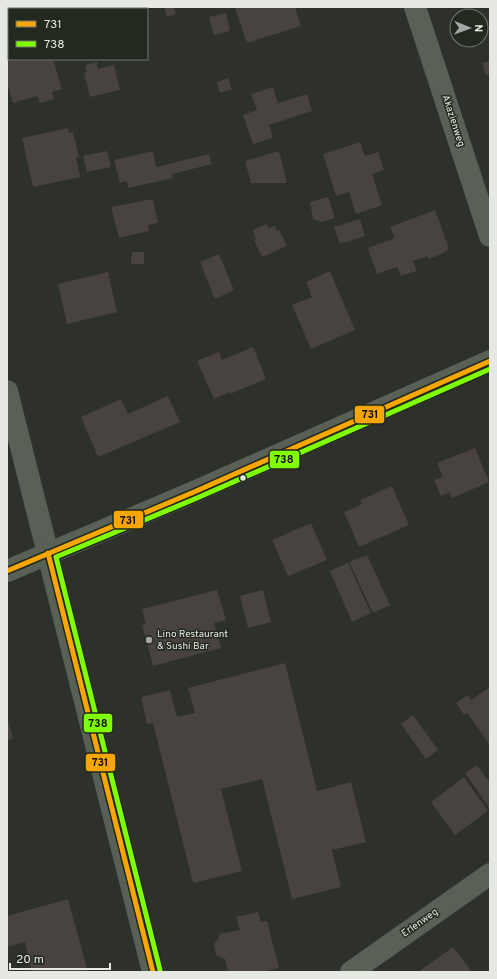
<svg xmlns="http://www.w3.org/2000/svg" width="497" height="979" font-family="Overpass,sans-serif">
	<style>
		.building { fill: #484241 }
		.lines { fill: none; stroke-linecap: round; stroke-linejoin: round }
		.minor { stroke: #596055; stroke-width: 22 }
		.tertiary { stroke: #596055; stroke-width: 22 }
		.bus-1-casing { stroke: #23291e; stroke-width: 8 }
		.bus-2-casing { stroke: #23291e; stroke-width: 8 }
		.bus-1 { stroke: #f7a600; stroke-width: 5 }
		.bus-2 { stroke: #7fff00; stroke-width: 5 }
		.bus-dot { fill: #e5e9e2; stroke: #23291e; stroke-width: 1.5 }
		.poi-dot { fill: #a5a8a2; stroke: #23291e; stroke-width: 1.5 }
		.labels { text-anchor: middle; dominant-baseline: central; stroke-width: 3; stroke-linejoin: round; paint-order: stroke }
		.street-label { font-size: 10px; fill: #e5e9e2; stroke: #23291e }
		.poi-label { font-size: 10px; fill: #e5e9e2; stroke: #23291e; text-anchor: start }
		.line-badge { stroke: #23291e; stroke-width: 1.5 }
		.pale-badge-label { font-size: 11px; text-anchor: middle; font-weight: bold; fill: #111 }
	</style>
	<rect width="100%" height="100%" fill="#2d302b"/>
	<path class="building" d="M7 7H26L27 9H9V14L7 15Z
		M164 7H174L176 14 167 17Z
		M235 7H295L301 26 247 43Z
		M226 13 230 31 214 35 209 17Z
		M12 59H53L62 89 52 92 54 99 40 103 37 96 13 103 7 83V60Z
		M490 61V74L486 75 482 63Z
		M97 62 98 69 114 65 120 90 90 97 84 73 87 72 85 65Z
		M228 78 232 89 220 93 217 82Z
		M273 87 278 103 307 94 312 111 269 125 273 138 253 144 243 115 257 110 251 94Z
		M68 128 69 133 73 132 79 157H76L80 177 33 187 22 138Z
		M360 142 365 156 378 152 384 170 372 174 382 205 356 214 349 192 336 196 323 154Z
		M107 151 111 167 87 172 83 156Z
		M153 151 156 167 209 154 212 164 172 174 173 178 128 188 127 181 120 183 114 160Z
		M279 151 287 183H251L245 161Z
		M328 197 335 218 321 222 313 219 310 202Z
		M153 199 158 223 148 225 149 231 119 238 111 207Z
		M435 210 449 248 446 252 429 259 428 256 413 261 417 271 401 276 397 267 377 274 368 248 395 238 390 227Z
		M360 219 365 236 340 244 334 227Z
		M266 224 269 228 275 226 277 231 279 230 287 246 262 257 254 240 256 239 252 230Z
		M132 252H144V264H131Z
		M219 254 234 290 215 299 200 262Z
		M330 271 355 330 311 349 292 305 312 297 306 282Z
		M108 272 117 312 67 324 58 284Z
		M253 347 266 379 230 394V392L214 399 197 361 219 352 222 360Z
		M168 396 180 422 98 457 81 417 121 399 128 414Z
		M475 448 489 482 452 498 449 492 441 496 434 480 443 477 437 463Z
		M392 486 409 525 359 547 344 512 362 504 360 500Z
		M311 523 327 560 288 576 272 540Z
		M367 555 390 605 373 613 349 562Z
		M348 563 371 613 352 622 330 571Z
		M217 590 226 620 214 623 221 648 153 666 142 625 146 624 142 609Z
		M263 590 271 622 248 628 240 596Z
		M285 663 317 791 351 782 366 842 332 850 341 887 292 899 262 779 221 789 242 871 193 883 153 723 147 724 141 697 170 690 177 717 195 713 188 688Z
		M490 687V745L467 713 464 715 456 703 468 695 471 700Z
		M7 715 13 739 7 740Z
		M413 715 438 750 426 759 401 724Z
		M477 765 490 783V809L465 773Z
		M464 777 488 811 455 835 431 802Z
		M68 899 88 972H32L25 942 7 947V916Z
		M258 912 261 922 267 921 279 968 262 972H228L225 959 216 955 214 944 219 938V934L240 930 236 917Z
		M453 947 472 972H418Z"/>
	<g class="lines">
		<path class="minor" d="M415 7 490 236
			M7 391 153 972
			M351 972 490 874"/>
		<path class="tertiary" d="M7 571 194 492 490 361"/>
		<g class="bus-1-casing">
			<path id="bus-1" d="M48 553 153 972
				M7 571 194 492 490 361"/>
		</g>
		<g class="bus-2-casing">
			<path id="bus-2" d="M160 970 56 557 197 498 490 369"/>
		</g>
		<use href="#bus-1" class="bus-1"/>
		<use href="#bus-2" class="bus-2"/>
	</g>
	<circle class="bus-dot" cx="243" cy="478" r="3.5"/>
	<circle class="poi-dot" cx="149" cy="640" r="4"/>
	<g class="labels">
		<g class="street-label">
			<text transform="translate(453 121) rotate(72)">Akazienweg</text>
			<text transform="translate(420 923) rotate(-35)">Erlenweg</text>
		</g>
		<g class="poi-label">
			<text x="157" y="634">Lino Restaurant<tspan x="157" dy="12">&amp; Sushi Bar</tspan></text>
		</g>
	</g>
	<g class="line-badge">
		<rect x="354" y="405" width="31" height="19" rx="4" fill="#f7a600"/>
		<rect x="269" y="450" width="31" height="19" rx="4" fill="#7fff00"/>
		<rect x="113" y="510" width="31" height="19" rx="4" fill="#f7a600"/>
		<rect x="83" y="713" width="30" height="20" rx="4" fill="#7fff00"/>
		<rect x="85" y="753" width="31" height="19" rx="4" fill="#f7a600"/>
	</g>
	<g class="pale-badge-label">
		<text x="370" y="418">731</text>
		<text x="284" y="463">738</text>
		<text x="128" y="524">731</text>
		<text x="98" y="727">738</text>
		<text x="100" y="766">731</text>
	</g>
	<rect width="497" height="979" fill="none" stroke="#e5e9e2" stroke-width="16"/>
	<rect x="8" y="8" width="140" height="52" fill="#23291e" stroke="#71766c"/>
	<rect x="16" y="21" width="20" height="6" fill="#f7a600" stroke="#71766c"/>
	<text x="44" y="28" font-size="12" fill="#e5e9e2">731</text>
	<rect x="16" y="41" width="20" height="6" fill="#7fff00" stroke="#71766c"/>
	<text x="44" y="48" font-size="12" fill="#e5e9e2">738</text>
	<g transform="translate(469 28) rotate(91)"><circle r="19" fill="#23291e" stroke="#71766c"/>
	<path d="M0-3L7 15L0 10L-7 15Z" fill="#a5a8a2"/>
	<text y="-6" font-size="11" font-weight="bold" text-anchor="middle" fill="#e5e9e2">N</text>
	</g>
	<path d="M10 963v6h100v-6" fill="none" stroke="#e5e9e2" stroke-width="2"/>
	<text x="16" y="963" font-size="12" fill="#e5e9e2" stroke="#23291e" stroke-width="3" paint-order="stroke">20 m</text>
</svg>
